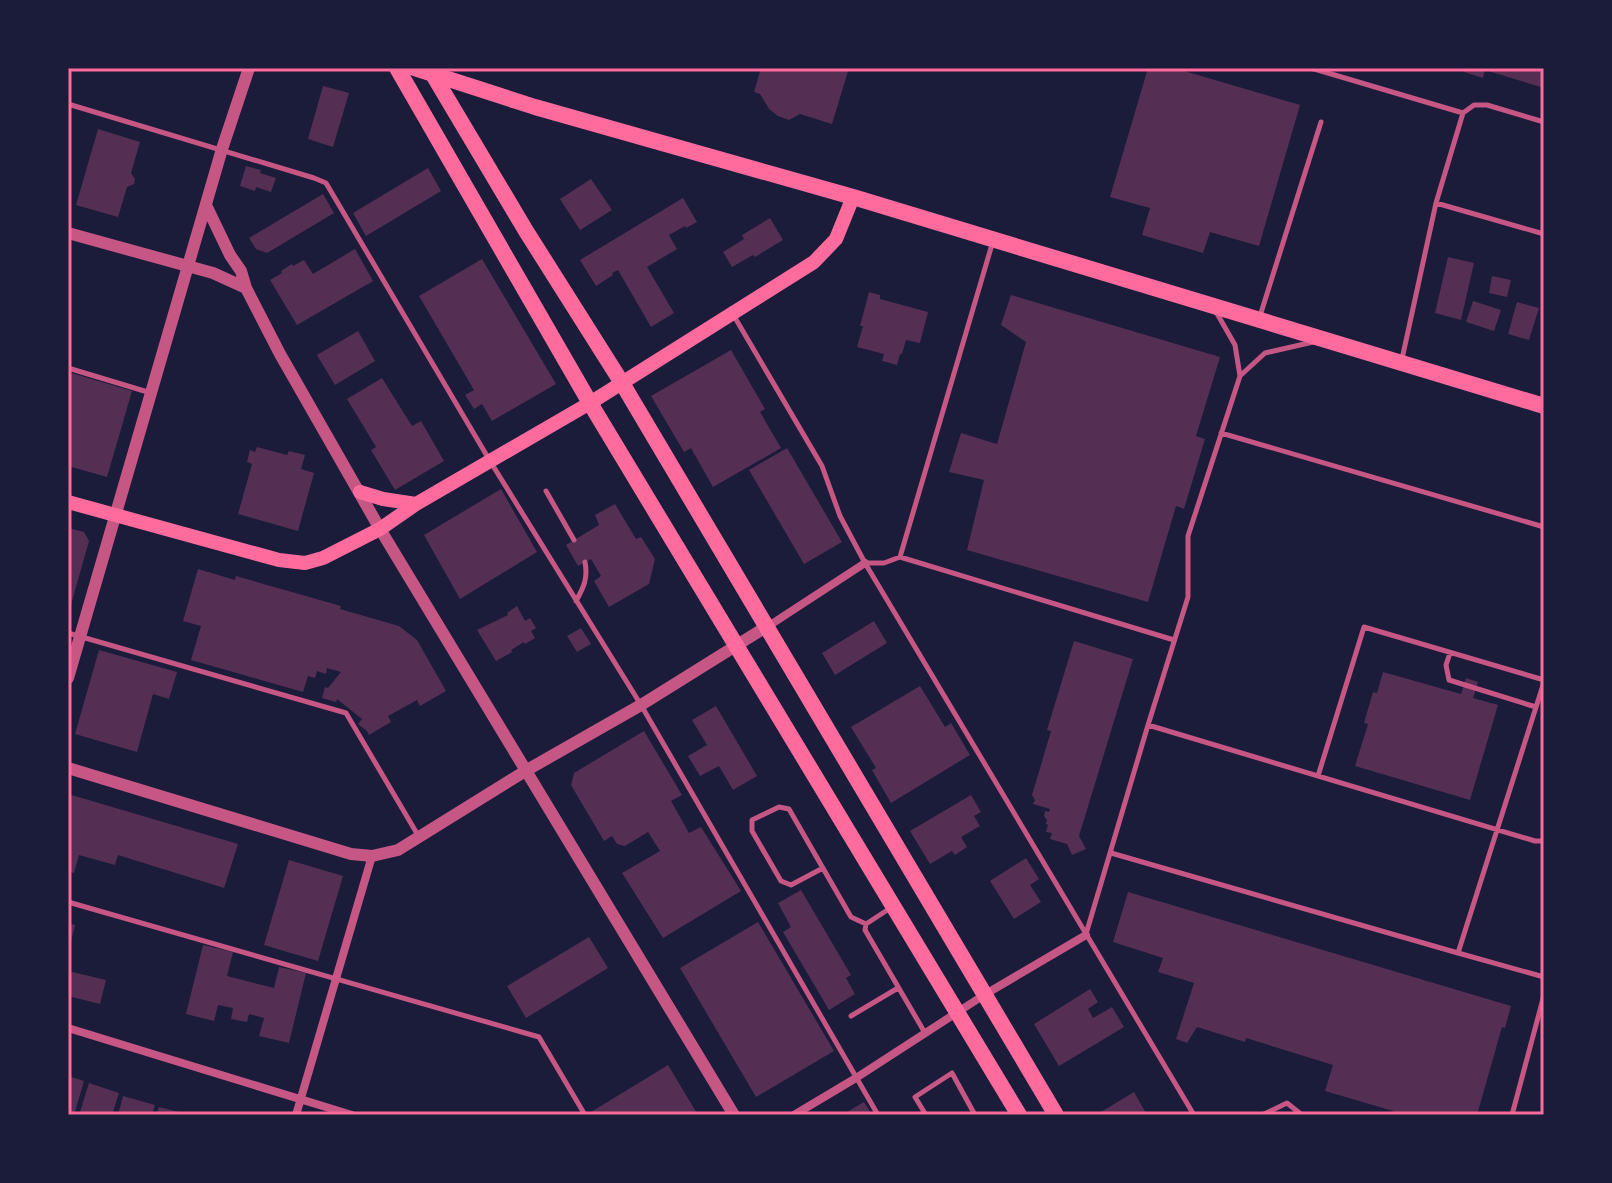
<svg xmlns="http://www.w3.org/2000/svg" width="1612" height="1183" font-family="'Source Sans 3',sans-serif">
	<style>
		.building { fill: #542f53 }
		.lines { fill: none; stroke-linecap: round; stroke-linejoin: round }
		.service { stroke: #c65784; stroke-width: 5 }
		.minor { stroke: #c65784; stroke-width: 8 }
		.tertiary { stroke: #c65784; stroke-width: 12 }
		.secondary { stroke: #ff6b9d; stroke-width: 14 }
		.primary { stroke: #ff6b9d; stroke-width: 16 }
		.neatline { fill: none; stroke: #ff6b9d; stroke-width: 3 }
	</style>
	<rect width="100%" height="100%" fill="#1b1b3a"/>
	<path class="building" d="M753 68H849L832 124 800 114 789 120 778 116 769 109 760 94 754 92 760 71Z
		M1148 68H1174L1300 105 1259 246 1210 232 1203 253 1142 235 1150 208 1110 197Z
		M1465 68 1506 70 1507 68H1544V88L1485 70 1483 78 1464 72Z
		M323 86 349 93 333 147 308 139Z
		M98 129 140 142 131 173 135 179 134 184 127 187 118 217 76 205Z
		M246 166 261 170 260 173 276 178 271 192 256 187 255 191 240 186Z
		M428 168 441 191 366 236 353 213Z
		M591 179 612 210 580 230 560 199Z
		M323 194 334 213 267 253 256 249 249 238Z
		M683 198 697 222 686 228 685 226 669 235 677 249 647 267 674 313 651 327 618 270 612 273 613 275 596 286 580 260Z
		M770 218 783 240 755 257 753 255 732 267 723 252 744 239 742 235Z
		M355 249 373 281 297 325 270 280 282 273 281 271 292 264 293 266 304 260 313 274Z
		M1448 257 1474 263 1461 320 1435 313Z
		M482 259 556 384 492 421 482 404 474 409 465 395 474 390 419 296Z
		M1492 276 1511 280 1507 297 1489 293Z
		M869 292 880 295V299L928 312 920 343 906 340 902 354H900L897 365 882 361 884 354 857 347 863 326H860Z
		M1011 295 1220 357 1196 436 1205 439 1184 509 1176 506 1148 602 967 550 984 480 949 472 961 433 997 444 1026 342 1001 325Z
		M1473 301 1501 310 1494 331 1466 322Z
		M1517 302 1539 308 1529 340 1508 334Z
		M358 331 375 361 335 385 317 355Z
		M731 350 765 409 760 412 781 448 713 487 691 448 684 452 651 396Z
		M68 372 132 391 107 477 68 466Z
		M382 378 412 426 421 421 444 461 395 490 371 450 376 447 347 399Z
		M257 447 287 455 289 451 305 455 301 469 314 473 298 531 238 514 252 464 247 462 250 450 255 452Z
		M787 448 842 542 804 564 749 470Z
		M501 489 537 552 460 599 424 535Z
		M615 504 636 539 641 537 655 559 649 584 609 607 594 581 601 576 591 559 578 566 566 545 599 525 595 515Z
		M68 528 84 532 89 541 69 612Z
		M198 569 235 580 236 576 341 606 340 609 399 626 417 640 446 691 420 706 417 700 388 716 391 722 369 735 367 731 358 724 362 719 337 699 336 702 322 698 325 687 328 688 341 672 327 668 326 674 317 671 315 678 308 676 303 692 191 660 201 626 183 621Z
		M517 606 525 621 530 618 536 628 531 631 535 638 525 644 524 642 511 650 512 652 496 661 477 630 508 615 507 613Z
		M874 621 887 643 835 675 822 653Z
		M581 628 591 644 577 652 567 636Z
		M1074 641 1133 659 1079 836 1086 849 1072 855 1067 844 1050 839 1052 833 1046 832 1048 825 1046 824 1047 820 1044 816 1045 811 1049 812 1050 809 1033 804 1035 800 1032 795 1051 731 1047 730Z
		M99 650 177 672 169 699 153 694 137 752 75 734Z
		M1383 672 1461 694 1466 678 1478 682 1473 698 1498 705 1470 800 1355 766 1368 724 1364 723 1373 692 1377 693Z
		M920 686 945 727 951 723 970 755 891 803 872 770 876 768 851 727Z
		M716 706 757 776 733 790 719 766 700 776 688 756 707 745 692 720Z
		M644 731 682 795 671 801 689 833 701 827 741 891 663 938 622 873 660 851 648 832 625 846 617 844 612 836 604 841 571 785 574 773Z
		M68 794 238 844 224 888 118 855 115 865 79 855 74 873 68 872Z
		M971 795 981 812 974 816 980 826 961 837 967 847 955 855 952 851 930 864 910 831Z
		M1026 858 1039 879 1030 885 1041 902 1014 919 990 881Z
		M289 860 343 876 318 961 264 945Z
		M801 890 851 975 846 978 855 994 829 1010 783 932 791 927 778 903Z
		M1128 892 1511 1006 1505 1028 1502 1027 1477 1115H1392L1393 1111 1325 1091 1333 1065 1246 1038 1245 1042 1197 1027 1187 1043 1176 1039 1194 983 1158 972 1163 958 1113 942Z
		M758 922 834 1051 756 1097 680 968Z
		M68 923 75 925 69 949 68 948Z
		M589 937 608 968 526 1018 507 986Z
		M203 945 233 952 227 976 274 988 279 967 306 973 289 1043 259 1036 264 1018 249 1014 247 1022 231 1019 233 1008 218 1005 214 1021 186 1014Z
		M68 971 106 980 100 1004 68 996Z
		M1090 989 1098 1002 1088 1009 1093 1018 1112 1007 1124 1027 1059 1066 1034 1024Z
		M668 1065 698 1115H593L591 1112Z
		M68 1076 84 1081 74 1115H68Z
		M89 1083 119 1093 112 1115H79Z
		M1134 1092 1147 1115H1096Z
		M123 1096 155 1105 152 1115H118Z
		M864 1102 872 1115H842Z
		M159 1107 187 1114V1115H156Z"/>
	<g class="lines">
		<path class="service" d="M1311 68 1463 113
			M68 104 314 178 326 183 490 461 641 705 878 1115
			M1436 203 1544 234
			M734 316 822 466 840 516 865 563 1194 1115
			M1260 316 1321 122
			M1402 359 1436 203 1463 113 1474 105H1487L1544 122
			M68 368 151 393
			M1241 375 1265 353 1313 342
			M1221 433 1544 527
			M546 491 574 540
			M900 557 1174 640
			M865 563H884L900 557 993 241
			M576 601C584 587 588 578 585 562
			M68 633 346 713 419 837
			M1450 653 1446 665 1449 680 1536 707
			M1544 682 1458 953 1544 977
			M1148 725 1188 597V536L1240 376 1235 345 1215 310
			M1318 776 1364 627 1544 680
			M1111 853 1458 953
			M823 868 791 885 781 881 752 831V820L779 807 789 809 851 917 866 924
			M68 902 539 1037 585 1115
			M892 907 866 924 865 930 925 1033
			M1086 934 1148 725 1535 841H1544
			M851 1016 898 988
			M926 1115 915 1097 952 1073 975 1115
			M1262 1115 1287 1103 1302 1115
			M1512 1115 1544 995"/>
		<path class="minor" d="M767 627 865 563
			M68 1028 352 1115
			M296 1115 372 856
			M794 1115 856 1078 984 995 1086 935"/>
		<path class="tertiary" d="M206 205 230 255 241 271 246 288 280 354 380 529 734 1115
			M68 233 213 273 246 288
			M68 678 222 149 249 68
			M68 768 351 854 372 856 398 850 527 770 641 705 766 627"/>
		<path class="secondary" d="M360 492 383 499 416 504
			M68 502 279 560 305 563 323 558 380 529 416 504 590 403 814 262 836 239 853 197"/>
		<path class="primary" d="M397 68 590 403 1019 1115
			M414 68 535 107 853 197 1544 406
			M432 73 526 231 622 383 1056 1115"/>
	</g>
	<rect width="1612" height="1183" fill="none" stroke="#1b1b3a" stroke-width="140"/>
	<rect x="70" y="70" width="1472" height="1043" class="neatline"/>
</svg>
